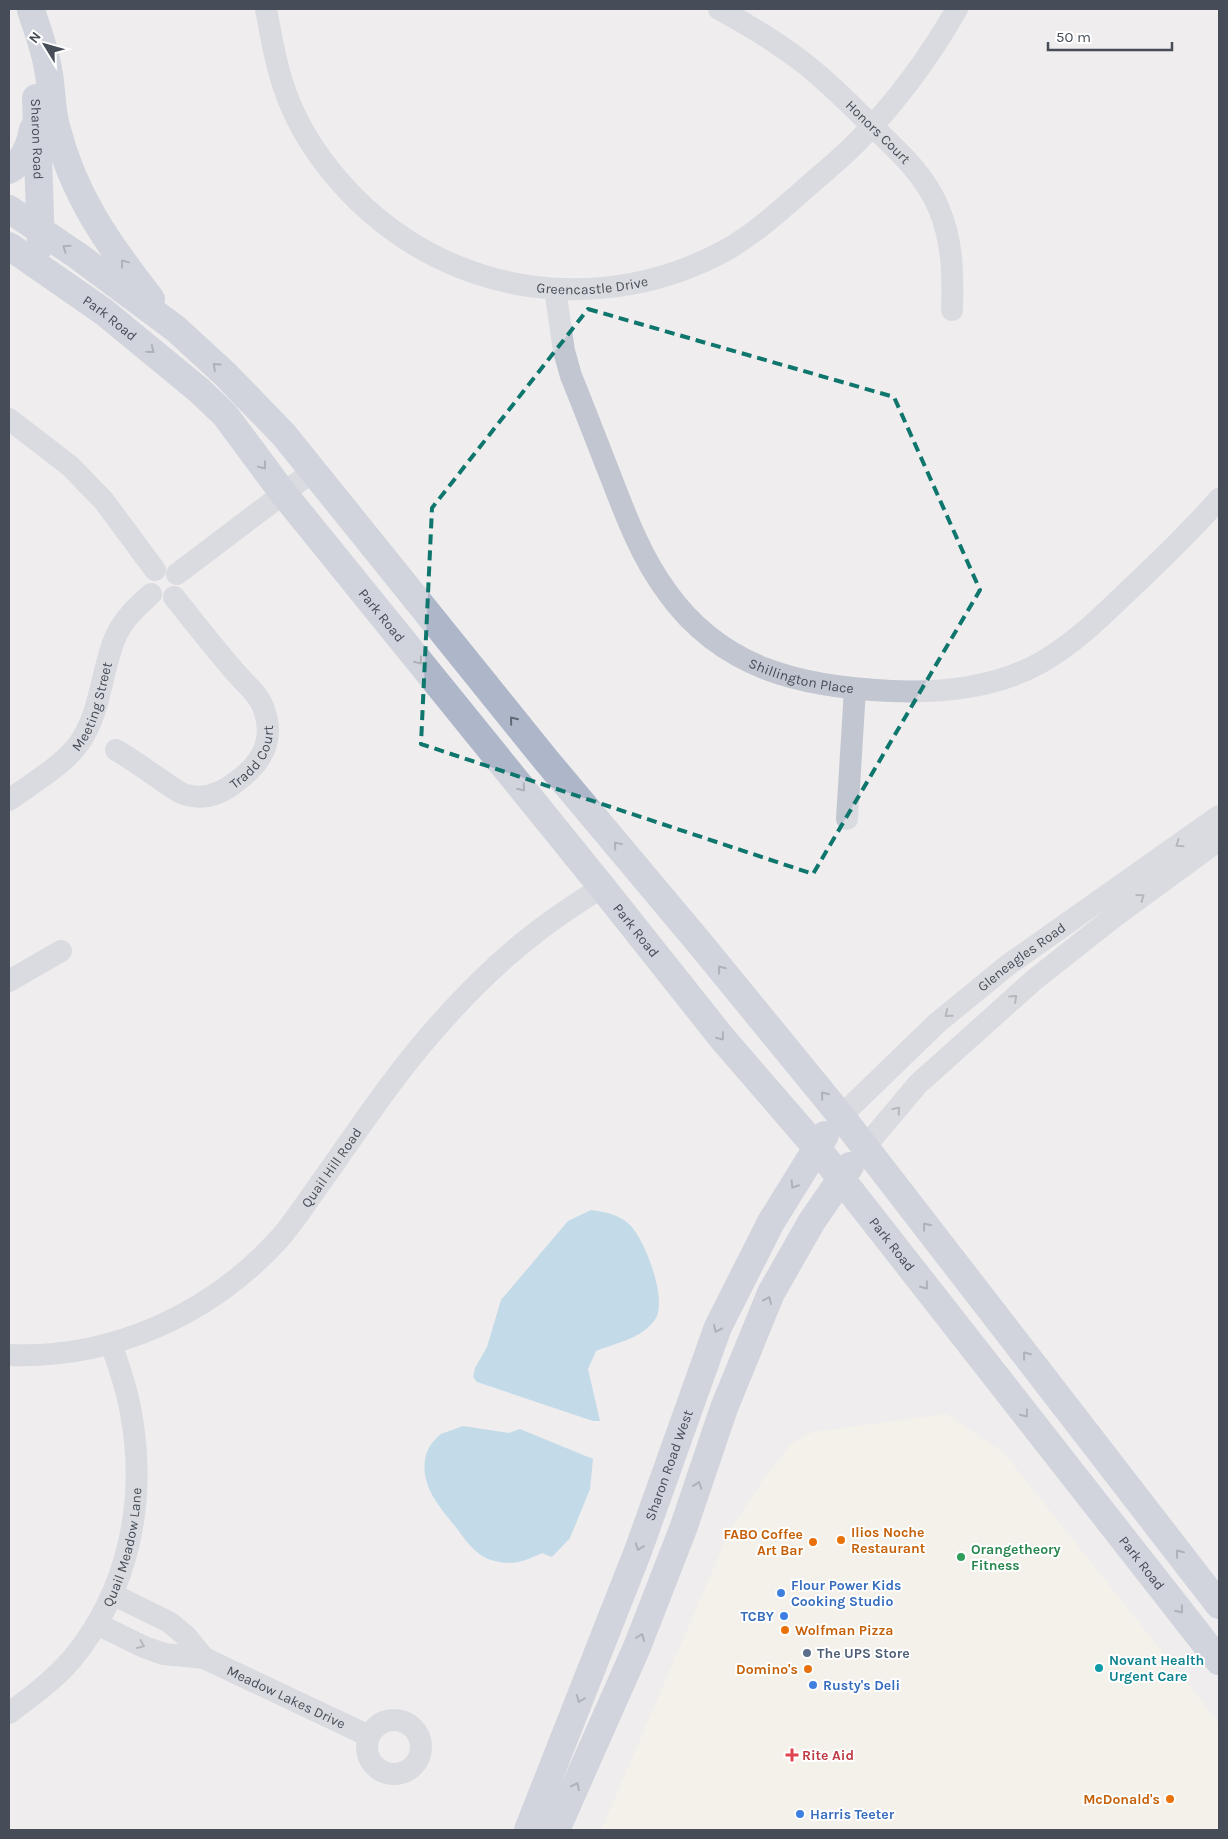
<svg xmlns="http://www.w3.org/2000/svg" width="1228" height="1839" font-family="Karla,sans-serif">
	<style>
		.commercial { fill: #faf7e6 }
		.water { fill: #8ec4e4 }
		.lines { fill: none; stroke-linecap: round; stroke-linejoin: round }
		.minor { stroke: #c1c6d1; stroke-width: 22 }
		.major { stroke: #aeb7ca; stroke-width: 28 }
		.oneway { stroke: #606874 }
		.oneway2 { stroke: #717782 }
		.marked { fill: none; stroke: #0f766e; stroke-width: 4; stroke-dasharray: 10 6; stroke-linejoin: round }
		.food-dot { fill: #e8710a; stroke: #fff; stroke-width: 2 }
		.leisure-dot { fill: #2e9e5b; stroke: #fff; stroke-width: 2 }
		.shop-dot { fill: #3f7fe0; stroke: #fff; stroke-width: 2 }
		.service-dot { fill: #5c6f8a; stroke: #fff; stroke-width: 2 }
		.culture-dot { fill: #0f9aa8; stroke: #fff; stroke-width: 2 }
		.health-dot { fill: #e0444e; stroke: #fff; stroke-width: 2 }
		.labels { text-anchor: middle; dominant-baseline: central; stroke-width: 4; stroke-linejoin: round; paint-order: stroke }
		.street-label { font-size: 14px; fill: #464d58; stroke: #fff }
		.food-label { font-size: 14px; font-weight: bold; fill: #c56008; stroke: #fff; text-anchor: end }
		.leisure-label { font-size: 14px; font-weight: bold; fill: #27864d; stroke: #fff; text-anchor: start }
		.shop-label { font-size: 14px; font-weight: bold; fill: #366cbe; stroke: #fff; text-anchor: start }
		.service-label { font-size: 14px; font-weight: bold; fill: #4e5e75; stroke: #fff; text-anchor: start }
		.culture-label { font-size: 14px; font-weight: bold; fill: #0d838f; stroke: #fff; text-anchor: start }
		.health-label { font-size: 14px; font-weight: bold; fill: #be3a42; stroke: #fff; text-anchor: start }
	</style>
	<rect width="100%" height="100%" fill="#efeded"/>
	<path class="commercial" d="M946 1414 1004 1453 1219 1723V1830H601L730 1530 765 1477 792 1443 813 1432Z"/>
	<path class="water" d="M591 1210C605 1212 618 1214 629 1224 645 1239 667 1298 656 1318 644 1338 616 1343 596 1351L588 1369 600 1421H593L477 1382 473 1377 475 1368 487 1347 501 1300 568 1221Z
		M463 1426 509 1433 520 1429 593 1459 590 1489 570 1538 552 1557 542 1553C523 1562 512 1566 491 1560 475 1555 464 1538 455 1526 438 1505 419 1484 426 1455 428 1448 434 1439 441 1434 448 1431 456 1429 463 1426Z"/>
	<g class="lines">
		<g class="minor">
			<path id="s1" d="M266 9C273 47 279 84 297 119 312 149 333 176 356 199 456 298 605 317 728 249 757 232 782 209 807 187 825 171 844 156 860 139 898 100 930 56 957 9"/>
			<path id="s2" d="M719 9C747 24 775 41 800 60 825 79 848 102 870 124 897 150 925 174 939 209 953 242 953 275 952 310"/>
			<path id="s3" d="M555 289 564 351 571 376C585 410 598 445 612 480 627 519 642 558 667 592 722 669 801 687 891 691 943 693 996 688 1042 662 1075 643 1101 617 1128 591 1160 561 1191 531 1219 499"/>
			<path d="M9 419 70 466 104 501 155 570"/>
			<path d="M177 574 313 471"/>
			<path id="s4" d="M116 750C135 761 152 774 170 786 175 789 181 794 187 795 205 800 222 793 236 782 262 763 276 739 263 707 258 693 246 685 237 674 215 649 195 623 174 597"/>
			<path id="s5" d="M9 800C31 784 64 765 80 742 101 711 101 672 115 638 123 619 137 607 151 594"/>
			<path d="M847 819 855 689"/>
			<path d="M9 981 61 951"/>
			<path id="s6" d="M841 1116 937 1023 1008 965 1219 816"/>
			<path d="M865 1147 918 1084 1034 980 1115 916 1219 840"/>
			<path id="s7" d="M9 1355C112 1359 210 1315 279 1239 294 1222 306 1203 319 1185 352 1139 383 1091 419 1048 453 1007 491 967 534 934 555 917 579 902 602 887"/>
			<path d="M97 1624 144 1647 164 1654 204 1658 186 1636 169 1622 112 1594"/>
			<path id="s8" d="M204 1658 369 1736"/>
			<path id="s9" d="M9 1713C31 1697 54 1680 72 1659 129 1590 147 1501 131 1413 127 1389 119 1366 111 1344"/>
			<circle cx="394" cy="1747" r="27"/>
		</g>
		<g class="major">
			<path d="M31 10C37 29 45 49 48 69 52 88 51 108 56 126 73 195 108 244 151 299"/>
			<path id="s10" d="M36 98 41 245"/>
			<path d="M9 170C24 162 30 145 33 129"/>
			<path d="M9 209 78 256 176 329 225 374 284 435 546 760 702 946 841 1116 1219 1605"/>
			<path id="s11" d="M9 246 104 312 200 391 225 415 283 493 602 887 722 1038 817 1148 1219 1661"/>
			<path id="s12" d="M528 1830 638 1551 718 1327 771 1222 825 1135"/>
			<path d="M556 1830 637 1647 683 1529 724 1408 771 1293 812 1221 850 1166"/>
		</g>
	</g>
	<defs><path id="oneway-chevron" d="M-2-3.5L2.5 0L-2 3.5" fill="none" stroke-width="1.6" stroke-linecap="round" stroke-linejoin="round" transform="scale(1.25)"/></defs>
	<g class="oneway">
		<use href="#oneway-chevron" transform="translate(66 248) rotate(-145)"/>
		<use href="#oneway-chevron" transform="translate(124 263) rotate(-127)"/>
		<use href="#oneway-chevron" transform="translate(151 350) rotate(39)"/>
		<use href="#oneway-chevron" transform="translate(216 366) rotate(-138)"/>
		<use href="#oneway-chevron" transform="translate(263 466) rotate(53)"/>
		<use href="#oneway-chevron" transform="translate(419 661) rotate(51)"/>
		<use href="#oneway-chevron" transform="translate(513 720) rotate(-129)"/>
		<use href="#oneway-chevron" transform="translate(522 788) rotate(51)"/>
		<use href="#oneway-chevron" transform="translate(617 845) rotate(-130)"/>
		<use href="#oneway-chevron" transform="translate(721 969) rotate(-129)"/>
		<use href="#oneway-chevron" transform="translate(721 1037) rotate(51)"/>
		<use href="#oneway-chevron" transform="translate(824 1095) rotate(-129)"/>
		<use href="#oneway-chevron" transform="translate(794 1185) rotate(122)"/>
		<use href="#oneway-chevron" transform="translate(926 1226) rotate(-128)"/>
		<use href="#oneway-chevron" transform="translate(925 1286) rotate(52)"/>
		<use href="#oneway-chevron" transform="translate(768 1300) rotate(-67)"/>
		<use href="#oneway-chevron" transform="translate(717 1329) rotate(113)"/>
		<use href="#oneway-chevron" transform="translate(1026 1355) rotate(-128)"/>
		<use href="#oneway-chevron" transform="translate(1025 1414) rotate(52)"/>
		<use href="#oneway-chevron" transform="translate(698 1485) rotate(-71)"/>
		<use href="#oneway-chevron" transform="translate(639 1547) rotate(110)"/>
		<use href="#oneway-chevron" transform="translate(1179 1553) rotate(-128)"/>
		<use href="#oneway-chevron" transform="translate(1180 1610) rotate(52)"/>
		<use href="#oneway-chevron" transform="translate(641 1637) rotate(-69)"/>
		<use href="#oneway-chevron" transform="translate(580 1699) rotate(111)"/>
		<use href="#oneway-chevron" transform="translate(576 1786) rotate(-65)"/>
	</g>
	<g class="oneway2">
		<use href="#oneway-chevron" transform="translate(1179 844) rotate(145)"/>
		<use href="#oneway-chevron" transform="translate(1141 897) rotate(-36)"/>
		<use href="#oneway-chevron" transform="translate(1014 998) rotate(-42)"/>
		<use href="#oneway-chevron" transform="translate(948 1014) rotate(141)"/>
		<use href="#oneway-chevron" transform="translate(897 1110) rotate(-50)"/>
		<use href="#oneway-chevron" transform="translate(141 1645) rotate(24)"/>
	</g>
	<path d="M0 0H1228V1839H0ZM588 309 894 397 980 590 813 874 421 744 432 508Z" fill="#efeded" fill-opacity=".55" fill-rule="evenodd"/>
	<path class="marked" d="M588 309 894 397 980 590 813 874 421 744 432 508Z"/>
	<g class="food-dot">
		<circle cx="841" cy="1540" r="5"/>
		<circle cx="813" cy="1542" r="5"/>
		<circle cx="785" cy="1630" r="5"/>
		<circle cx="808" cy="1669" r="5"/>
		<circle cx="1170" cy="1799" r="5"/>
	</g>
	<circle class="leisure-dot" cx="961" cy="1557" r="5"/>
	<g class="shop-dot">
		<circle cx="781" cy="1593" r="5"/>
		<circle cx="784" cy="1616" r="5"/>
		<circle cx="813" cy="1685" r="5"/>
		<circle cx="800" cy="1814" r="5"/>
	</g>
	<circle class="service-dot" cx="807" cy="1653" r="5"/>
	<circle class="culture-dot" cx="1099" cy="1668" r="5"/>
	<path class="health-dot" d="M789.5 1747.5h5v5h5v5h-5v5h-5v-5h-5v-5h5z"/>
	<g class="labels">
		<g class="street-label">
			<text stroke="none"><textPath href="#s2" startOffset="202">Honors Court</textPath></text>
			<text stroke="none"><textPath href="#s10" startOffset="41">Sharon Road</textPath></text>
			<text stroke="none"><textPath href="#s1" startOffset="475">Greencastle Drive</textPath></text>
			<text stroke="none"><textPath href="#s11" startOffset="124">Park Road</textPath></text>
			<text stroke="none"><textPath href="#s11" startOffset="529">Park Road</textPath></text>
			<text stroke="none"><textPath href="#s3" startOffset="489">Shillington Place</textPath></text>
			<text stroke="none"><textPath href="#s5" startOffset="130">Meeting Street</textPath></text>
			<text stroke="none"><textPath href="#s4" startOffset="168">Tradd Court</textPath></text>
			<text stroke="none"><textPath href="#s11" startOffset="934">Park Road</textPath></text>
			<text stroke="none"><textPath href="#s6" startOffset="241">Gleneagles Road</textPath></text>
			<text stroke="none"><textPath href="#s7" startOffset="392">Quail Hill Road</textPath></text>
			<text stroke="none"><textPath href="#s11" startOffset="1339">Park Road</textPath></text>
			<text stroke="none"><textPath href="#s12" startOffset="391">Sharon Road West</textPath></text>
			<text stroke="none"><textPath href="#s9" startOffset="208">Quail Meadow Lane</textPath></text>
			<text stroke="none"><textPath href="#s11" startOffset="1744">Park Road</textPath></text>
			<text stroke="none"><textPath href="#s8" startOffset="91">Meadow Lakes Drive</textPath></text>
		</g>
		<g class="food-label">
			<text x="851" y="1532" text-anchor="start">Ilios Noche<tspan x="851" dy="16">Restaurant</tspan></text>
			<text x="803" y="1534">FABO Coffee<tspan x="803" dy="16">Art Bar</tspan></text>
			<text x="795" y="1630" text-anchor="start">Wolfman Pizza</text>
			<text x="798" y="1669">Domino's</text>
			<text x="1160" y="1799">McDonald's</text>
		</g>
		<g class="leisure-label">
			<text x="971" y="1549">Orangetheory<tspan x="971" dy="16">Fitness</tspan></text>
		</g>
		<g class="shop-label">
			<text x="791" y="1585">Flour Power Kids<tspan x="791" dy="16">Cooking Studio</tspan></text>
			<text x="774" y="1616" text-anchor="end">TCBY</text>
			<text x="823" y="1685">Rusty's Deli</text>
			<text x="810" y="1814">Harris Teeter</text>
		</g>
		<g class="service-label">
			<text x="817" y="1653">The UPS Store</text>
		</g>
		<g class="culture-label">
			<text x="1109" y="1660">Novant Health<tspan x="1109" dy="16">Urgent Care</tspan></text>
		</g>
		<g class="health-label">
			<text x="802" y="1755">Rite Aid</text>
		</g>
	</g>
	<rect width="1228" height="1839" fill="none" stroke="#464d58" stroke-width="20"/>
	<g transform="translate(45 45) rotate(307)" stroke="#ffffff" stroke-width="4" paint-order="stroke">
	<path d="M0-4L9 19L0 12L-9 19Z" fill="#464d58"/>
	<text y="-8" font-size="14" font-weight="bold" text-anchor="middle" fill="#464d58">N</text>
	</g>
	<path d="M1048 42v8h124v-8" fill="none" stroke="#464d58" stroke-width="2.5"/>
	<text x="1056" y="42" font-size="15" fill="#464d58" stroke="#ffffff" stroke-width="4" paint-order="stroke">50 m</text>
</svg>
